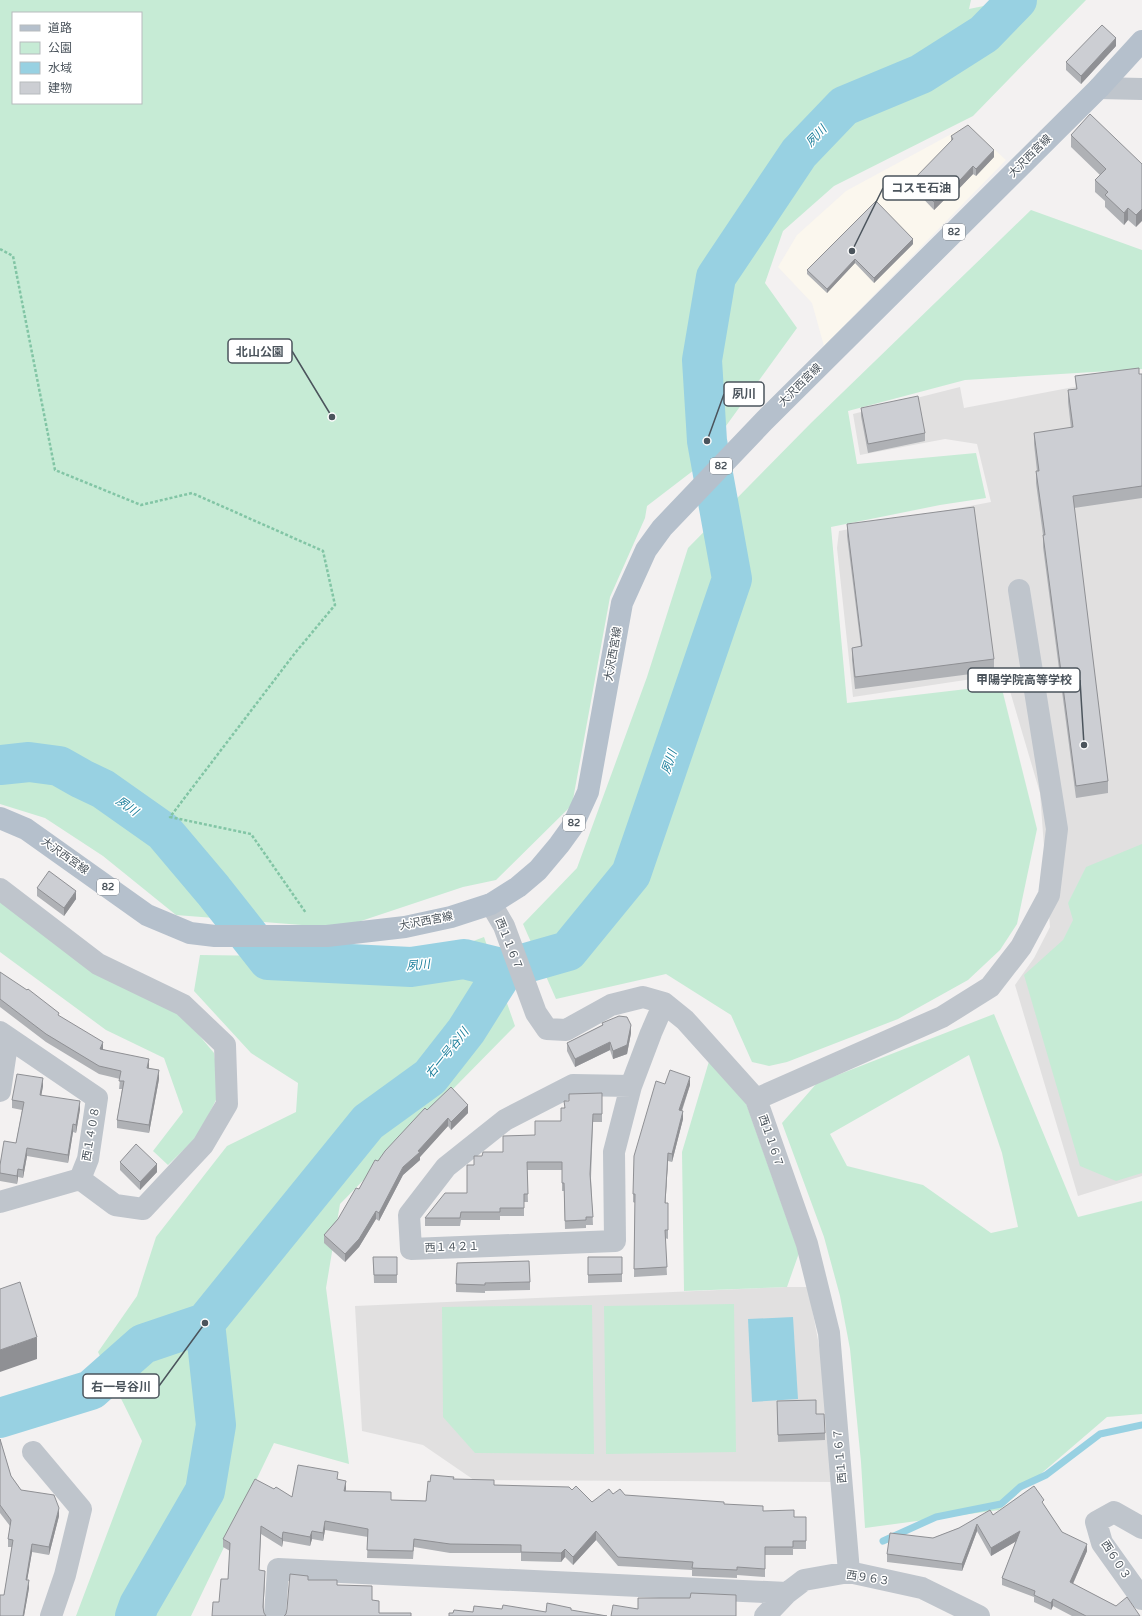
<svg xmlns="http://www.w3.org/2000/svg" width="1142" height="1616" font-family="'Varela Round','Noto Sans JP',sans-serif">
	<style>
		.commercial { fill: #fbf7ee }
		.education { fill: #e1e0e0 }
		.green { fill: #c6ebd5; fill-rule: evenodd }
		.water { fill: #98d1e2 }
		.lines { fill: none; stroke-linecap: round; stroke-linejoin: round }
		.stream { stroke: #98d1e2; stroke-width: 7 }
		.river { stroke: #98d1e2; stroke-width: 40 }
		.path { stroke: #82c5a5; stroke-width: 2.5; stroke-dasharray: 3 2; stroke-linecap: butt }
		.minor { stroke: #bfc5cc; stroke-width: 22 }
		.major { stroke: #b5c0cc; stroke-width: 22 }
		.wall { fill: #afb1b5 }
		.shaded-wall { fill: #8f9094 }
		.building { fill: #ccced3; stroke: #8f9094 }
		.labels { text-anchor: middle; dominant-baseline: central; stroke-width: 3; stroke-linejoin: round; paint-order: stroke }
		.shield { fill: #fff; stroke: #81878d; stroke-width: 1 }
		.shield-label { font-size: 10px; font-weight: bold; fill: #4b545c }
		.street-label { font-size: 11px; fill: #4b545c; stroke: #fff }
		.water-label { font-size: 12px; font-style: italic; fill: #1e809d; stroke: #fff }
		.leader { fill: none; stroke: #4b545c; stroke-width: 1.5 }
		.callout-dot { fill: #4b545c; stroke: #fff; stroke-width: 1.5 }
		.callout { fill: #fff; stroke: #4b545c; stroke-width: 1.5 }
		.callout-label { font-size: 12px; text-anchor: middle; font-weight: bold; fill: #4b545c }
	</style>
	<rect width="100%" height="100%" fill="#f3f1f1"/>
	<path class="commercial" d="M968 125 1006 160 824 346 812 303 778 267 797 235 846 191Z"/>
	<path class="education" d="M1142 374V1176L1078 1196 1015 985 1034 958 1050 927 1040 793 1005 674 853 697 837 548 839 531 991 502 977 444 945 439 860 455 853 414 960 387 964 408Z
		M787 1287H808L823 1367 833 1482 474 1480 423 1445 362 1431 355 1306Z"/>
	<path class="green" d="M0 0H971L969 9 1013 0H1086L973 116 834 186 783 231 765 283 797 328 694 470 647 506 645 518 610 597 572 805 496 880 463 887 340 928 176 915 103 856 45 818 0 804ZM13 13H141V103H13Z
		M1031 210 1142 250V369L965 380 848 411 857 464 976 453 986 498 940 505 831 527 847 703 1001 685 1037 829 1017 924 1000 950 968 980 898 1019 787 1062 769 1066 752 1062 731 1015 666 974 556 999 523 924 577 868 647 677 688 548 811 423Z
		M1142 844V1173L1116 1181 1080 1166 1024 975 1063 940 1073 920 1068 903 1086 867Z
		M0 902 183 1016 214 1053 220 1092 198 1136 168 1165 153 1151 183 1112 164 1058 106 1030 0 952Z
		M484 937 515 1026 340 1204 326 1288 349 1464 274 1443 191 1616H76L142 1441 98 1352 137 1296 156 1237 227 1146 296 1112 298 1083 251 1053 194 991 200 955 428 958Z
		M994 1014 1078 1217 1142 1201V1414L1107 1417 999 1510 865 1528 861 1462 850 1349 840 1296 824 1237 782 1123 817 1083ZM969 1055 1002 1153 1018 1227 991 1233 923 1185 847 1166 830 1134Z
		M710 1058 746 1103 799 1253 787 1287 684 1291 682 1152Z
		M734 1304 736 1452 606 1454 604 1306Z
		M592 1305 594 1454 475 1453 443 1417 442 1307Z"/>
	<path class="water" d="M793 1317 798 1399 752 1402 748 1319Z"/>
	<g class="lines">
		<path class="stream" d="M883 1541 936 1517 1001 1504 1020 1487 1046 1475 1100 1434 1142 1425"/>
		<path class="river" d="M0 765 29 762 59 766 82 779 103 789 164 832 213 890 268 960 411 967 464 959 505 969 568 951 631 874 732 579 707 441 702 360 716 277 799 153 844 106 921 74 984 34 1017 0
			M0 1418 91 1390 143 1344 205 1323
			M135 1616 139 1605 205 1491 216 1425 205 1323 368 1122 430 1077 466 1031 505 969"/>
		<path class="path" d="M0 249 13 256 55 470 141 505 192 493 323 551 335 605 295 653 170 817 251 834 306 913"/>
		<path class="minor" d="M1099 88 1142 89
			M0 889 98 964 183 1005 225 1045 227 1104 203 1145 143 1209 115 1205 80 1179
			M491 904 504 926 536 1013 547 1029 566 1030 611 1005 643 997 664 1003 685 1020 756 1099 807 1244 829 1333 849 1572
			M0 1032 97 1098 88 1159 80 1179 0 1202
			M631 1086 614 1152 615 1241 411 1249 409 1215 446 1167 505 1120 573 1085 631 1086 651 1033 664 1003
			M0 1091 8 1038
			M756 1099 942 1017 990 987 1021 947 1049 895 1057 829 1019 590
			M33 1452 81 1509 65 1575 51 1616
			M1142 1528 1114 1512 1096 1522 1102 1543 1142 1599
			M275 1616 278 1569 787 1593
			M765 1616 787 1593 804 1580 849 1572 922 1588 979 1616"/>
		<path class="major" d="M0 818 26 829 147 915 190 933 215 936H327L405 927 451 917 491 904 518 887 538 870 559 845 572 827 588 792 622 603 646 550 662 528 764 421 1099 88 1142 41"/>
	</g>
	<path class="wall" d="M1116 46 1081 84 1066 70V62Z
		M1071 135 1142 164 1136 227 1128 220 1124 225 1105 207V201L1095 192V180L1100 175 1071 147Z
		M951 136 994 157 976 176 973 174 949 199 947 197 934 210 913 188V180L951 142Z
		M913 244 874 283 855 263 827 293 807 274V270Z
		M1139 374H1142V498L1074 508 1108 781V793L1076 798 1043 547V535L1036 483V471H1037L1034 444V433L1071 428 1068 402V390L1076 389 1075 376Z
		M861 408 925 433V441L868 453 861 416Z
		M847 524 994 659V671L855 689 852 660V648L861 647 847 536Z
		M37 888 76 899 64 916 37 896Z
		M0 972 103 1049 149 1067V1069L159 1079 149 1133 117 1128V1120L122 1089H119L120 1079 99 1074 46 1042 0 1007Z
		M602 1023 631 1033 627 1054 613 1059 610 1050 575 1067 567 1051V1043L602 1025Z
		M665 1084 690 1085 682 1111 683 1119 672 1162 668 1161 665 1203H668V1239L665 1238 667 1275 634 1277 635 1203 633 1202V1194Z
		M43 1086 41 1095 80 1109 76 1133 73 1132 68 1163 27 1156 23 1178 18 1177 17 1184 0 1181V1165L16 1143 22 1110 12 1108V1100Z
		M602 1093V1122H593L591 1178 593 1225H586V1228L565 1229 564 1191H562V1170H527L528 1202H524V1216H500V1220H461L460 1226H425V1218L467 1193 474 1165 482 1156 503 1152 535 1135 561 1121 564 1108 569 1101Z
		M427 1110 468 1113 451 1130 448 1126 420 1157V1160L403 1175 379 1221 376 1219 359 1247 345 1262 324 1243V1235L338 1219 378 1161Z
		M120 1162 157 1172 140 1190 120 1170Z
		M373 1257H397V1283H374Z
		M588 1257H622V1282L588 1283Z
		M530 1282V1290L485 1291V1293L456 1292V1284Z
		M777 1401 816 1414 825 1433V1440L778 1442Z
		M0 1439 11 1476 21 1490 59 1516 49 1555 32 1552 27 1580 29 1588 24 1616H0L4 1595 12 1547H8V1539L10 1526 0 1513Z
		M338 1479 346 1489 345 1491 391 1500 426 1501 430 1482 454 1479 494 1485 572 1490 592 1502 613 1494 724 1504 763 1511 794 1517H806V1549H793V1555H765V1577L737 1575V1578L692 1576V1570L618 1566 596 1540 573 1565 565 1557 561 1562 521 1561V1553H450L414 1547 413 1559 367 1558 368 1537 325 1530 323 1541 312 1539 310 1546 283 1541 282 1547 261 1534 259 1570 265 1579 219 1602 228 1579 230 1551 223 1547V1539L274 1489 292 1497Z
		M1044 1505 1062 1532 1087 1551 1073 1584 1116 1606 1140 1616H1072L1053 1606 1051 1610 1034 1602V1597L1002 1585V1578L1016 1541 991 1556 977 1531 962 1571 887 1562V1554L933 1538 993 1515Z"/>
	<path class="shaded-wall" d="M1116 38V46L1081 84V76Z
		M994 150V157L976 176V169Z
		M973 166V174L949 199V192Z
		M947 190V197L934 210V202Z
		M1128 208V220L1124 225V213Z
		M1142 209V221L1136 227V215Z
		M913 239V244L874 283V278Z
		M855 259V263L827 293V289Z
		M76 891V899L64 916V908Z
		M631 1025V1033L627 1054 613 1059V1051Z
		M103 1042V1050L100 1049Z
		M610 1042V1050L575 1067V1059Z
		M149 1059V1067L147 1076V1068Z
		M159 1070V1079L149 1133V1125Z
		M690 1077V1085L679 1118V1110Z
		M43 1078V1086L40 1103V1095Z
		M80 1101V1109L76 1133V1125Z
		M468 1105V1113L451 1130V1122Z
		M683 1111V1119L672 1162V1154Z
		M448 1118V1126L420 1157V1160L403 1175 379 1221V1213L403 1167Z
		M73 1124V1132L68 1163V1155Z
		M27 1148V1156L23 1178V1170Z
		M668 1153V1161L665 1211V1203Z
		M157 1164V1172L140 1190V1182Z
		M18 1169V1177L17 1184V1176Z
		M376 1211V1219L359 1247 345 1262V1254Z
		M37 1337V1359L0 1372V1350Z
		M346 1481V1489L344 1499V1491Z
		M59 1508V1516L49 1555V1547Z
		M325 1521V1530L323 1541V1533Z
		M977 1524V1531L962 1571V1564Z
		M312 1531V1539L310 1546V1537Z
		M596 1531V1540L573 1565V1557Z
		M1020 1531V1539L991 1556V1548Z
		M283 1532V1541L282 1547V1539Z
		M32 1544V1552L26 1587V1580Z
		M1087 1544V1551L1070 1590V1582Z
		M565 1549V1557L561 1562V1553Z
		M265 1571V1579L263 1616V1607Z
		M29 1580V1588L24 1616H23Z
		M1053 1599V1606L1051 1610V1603Z"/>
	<path class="building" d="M1102 25 1116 38 1081 76 1066 62Z
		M1090 114 1142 164V209L1136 215 1128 208 1124 213 1105 195 1108 192 1095 180 1106 169 1071 135Z
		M968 125 994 150 976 169 973 166 949 192 947 190 934 202 913 180 953 139 951 136Z
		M876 201 913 239 874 278 855 259 827 289 807 270Z
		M1139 368V374H1142V486L1073 496 1108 781 1076 786 1043 535H1045L1036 471H1039L1034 433 1073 427 1068 390 1077 389 1075 376Z
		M918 396 925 433 868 444 861 408Z
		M974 507 994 659 855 677 852 648 862 646 847 524Z
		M49 871 76 891 64 908 37 888Z
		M0 972 27 990 28 989 59 1013 58 1015 103 1042 100 1049 149 1059 147 1068 159 1070 149 1125 117 1120 124 1081H119L121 1071 99 1066 46 1034 0 999Z
		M619 1016 627 1017 631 1025 627 1045 613 1051 610 1042 575 1059 567 1043 603 1025 602 1023Z
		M670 1070 690 1077 679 1110 683 1111 672 1154 668 1153 665 1203H668V1230H665L667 1267 634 1269 635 1194H633L634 1156 656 1081 665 1084Z
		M17 1074 43 1078 40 1095 80 1101 76 1125 73 1124 68 1155 27 1148 23 1170 18 1169 17 1176 0 1173V1165L4 1141 16 1143 24 1102 12 1100Z
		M451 1087 468 1105 451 1122 448 1118 418 1151 420 1152 403 1167 379 1213 376 1211 359 1239 345 1254 324 1235 338 1219 356 1188 359 1189 375 1160 378 1161 385 1151 425 1108 427 1110Z
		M602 1093V1114H593L590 1174 593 1217H586V1220L565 1221 564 1183H562V1162H527L528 1194H524V1208H500V1212H461L460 1218H425L445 1193H467V1165H474V1156H482L483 1152H503V1136L535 1135V1121H561V1108H565L564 1101H569V1094Z
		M136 1144 157 1164 140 1182 120 1162Z
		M373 1257H397V1275H374Z
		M588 1257H622V1274L588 1275Z
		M529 1261 530 1282 485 1283V1285L456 1284 457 1263Z
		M20 1282 37 1337 0 1350V1289Z
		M816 1400V1414H824L825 1433 778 1435 777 1401Z
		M0 1439 11 1476 21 1490 54 1495 59 1508 49 1547 32 1544 26 1580H29L23 1616H0V1595H4L13 1540 8 1539 11 1520 0 1505Z
		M298 1465 338 1472 337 1479 346 1481 344 1491 391 1492V1500L426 1501 428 1481 430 1482 431 1475 454 1477 453 1479 494 1480V1485L569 1487 572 1490 576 1486 592 1502 609 1489 613 1494 620 1489 625 1495 724 1502V1504L763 1506V1511L794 1510V1517H806V1541H793V1547H765V1569L737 1567V1570L692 1568 693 1562 618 1557 596 1531 573 1557 565 1549 561 1553 521 1552V1545L450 1544 414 1539 413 1551 367 1550 368 1529 325 1521 323 1533 312 1531 310 1537 283 1532 282 1539 261 1526 259 1570 265 1571 263 1607 264 1613 266 1616H212L213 1602H219L221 1579H228L230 1543 223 1539 255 1479 274 1489 276 1487 292 1497Z
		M1034 1486 1044 1500 1042 1502 1062 1532 1087 1544 1070 1582 1116 1606 1127 1597 1140 1616H1086L1053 1599 1051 1603 1034 1595 1035 1591 1002 1578 1020 1531 991 1548 977 1524 962 1564 887 1554 890 1533 933 1538 959 1528 990 1510 993 1515Z
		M290 1574 308 1576V1580H337V1585L372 1586V1600L379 1601V1613H411V1616H284L286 1614 287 1609Z
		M691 1593 736 1595V1616H611L613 1605 638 1609V1598H690Z
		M547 1603 571 1608V1610L607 1616H449V1613H453L454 1610 473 1612 474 1606 502 1609 503 1605 546 1612Z"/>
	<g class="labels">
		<g class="shield">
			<rect x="943" y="224" width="22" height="16" rx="3"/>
			<rect x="710" y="458" width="22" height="16" rx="3"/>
			<rect x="563" y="815" width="22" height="16" rx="3"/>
			<rect x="97" y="879" width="22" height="16" rx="3"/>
		</g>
		<g class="shield-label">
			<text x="954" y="232">82</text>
			<text x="721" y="466">82</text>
			<text x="574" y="823">82</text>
			<text x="108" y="887">82</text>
		</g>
		<g class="street-label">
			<text transform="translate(1030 156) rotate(-45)">大沢西宮線</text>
			<text transform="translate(800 385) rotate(-45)">大沢西宮線</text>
			<text transform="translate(613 654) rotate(-80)">大沢西宮線</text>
			<text transform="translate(65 856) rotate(35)">大沢西宮線</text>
			<text transform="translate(426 921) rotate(-11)">大沢西宮線</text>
			<text transform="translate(509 944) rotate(68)">西１１６７</text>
			<text transform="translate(91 1134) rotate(-80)">西１４０８</text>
			<text transform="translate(771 1141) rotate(71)">西１１６７</text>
			<text transform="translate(452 1247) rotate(-2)">西１４２１</text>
			<text transform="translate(840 1456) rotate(-95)">西１１６７</text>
			<text transform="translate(1116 1560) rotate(57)">西６０３</text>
			<text transform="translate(868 1578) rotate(9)">西９６３</text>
		</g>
		<g class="water-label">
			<text transform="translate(816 136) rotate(-47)">夙川</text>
			<text transform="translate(669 762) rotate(-71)">夙川</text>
			<text transform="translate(127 806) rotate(35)">夙川</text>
			<text transform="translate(418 965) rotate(-5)">夙川</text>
			<text transform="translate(447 1053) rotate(-51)">右一号谷川</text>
		</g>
	</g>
	<path class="leader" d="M852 251L883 188M332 417L292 351M707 441L724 394M1084 745L1080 680M205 1323L159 1386"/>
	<g class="callout-dot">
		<circle cx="852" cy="251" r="4"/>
		<circle cx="332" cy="417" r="4"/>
		<circle cx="707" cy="441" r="4"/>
		<circle cx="1084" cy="745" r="4"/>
		<circle cx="205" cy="1323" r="4"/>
	</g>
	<g class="callout">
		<rect x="883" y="176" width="76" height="24" rx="4"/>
		<rect x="228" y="339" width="64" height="24" rx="4"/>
		<rect x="724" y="382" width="40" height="24" rx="4"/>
		<rect x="968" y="668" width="112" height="24" rx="4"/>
		<rect x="83" y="1374" width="76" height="24" rx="4"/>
	</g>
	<g class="callout-label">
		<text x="921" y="192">コスモ石油</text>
		<text x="260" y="356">北山公園</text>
		<text x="744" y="398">夙川</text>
		<text x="1024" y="684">甲陽学院高等学校</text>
		<text x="121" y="1391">右一号谷川</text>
	</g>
	<rect x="12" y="12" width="130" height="92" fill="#ffffff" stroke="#b7bbbe"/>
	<rect x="20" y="25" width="20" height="6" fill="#b5c0cc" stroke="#b7bbbe"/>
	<text x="48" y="32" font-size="12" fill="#4b545c">道路</text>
	<rect x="20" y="42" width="20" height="12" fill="#c6ebd5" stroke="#b7bbbe"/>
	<text x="48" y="52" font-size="12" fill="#4b545c">公園</text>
	<rect x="20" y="62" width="20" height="12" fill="#98d1e2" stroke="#b7bbbe"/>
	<text x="48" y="72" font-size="12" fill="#4b545c">水域</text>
	<rect x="20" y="82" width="20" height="12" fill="#ccced3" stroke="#b7bbbe"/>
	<text x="48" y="92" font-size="12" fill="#4b545c">建物</text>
</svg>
